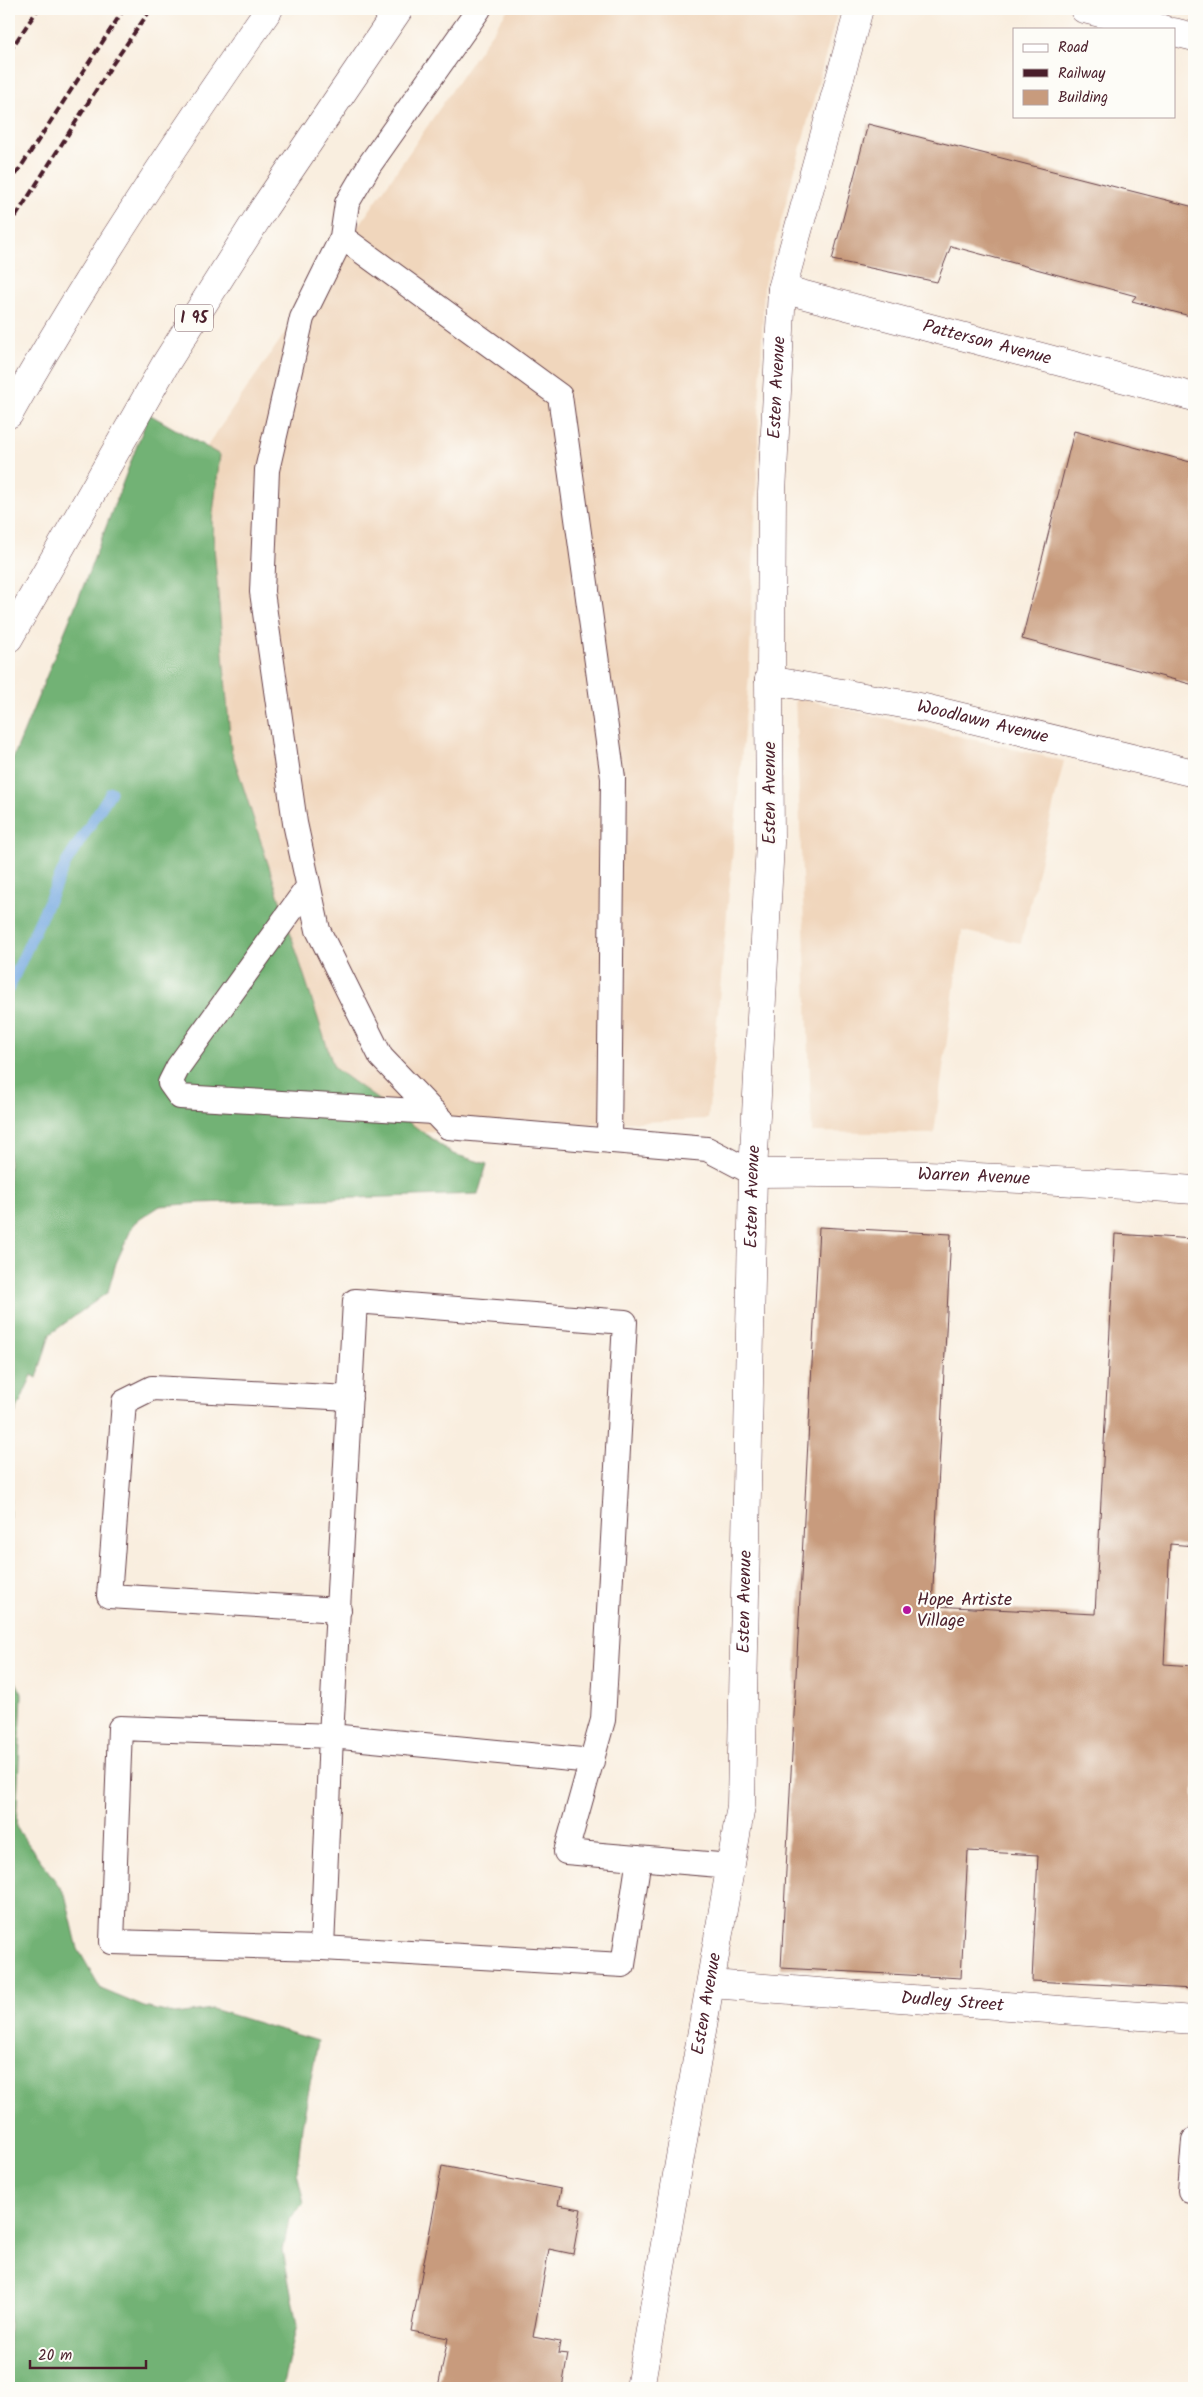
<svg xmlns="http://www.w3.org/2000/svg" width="1203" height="2397" font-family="Kalam,sans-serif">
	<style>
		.built { fill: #f0d6bc }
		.forest { fill: #72b275; stroke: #5e6850 }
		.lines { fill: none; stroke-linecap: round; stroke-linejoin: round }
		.stream { stroke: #73a8e0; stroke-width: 11 }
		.building { fill: #c89b7d }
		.lane-casing { stroke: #643e46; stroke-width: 26 }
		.street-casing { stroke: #643e46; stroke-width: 29 }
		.highway-casing { stroke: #643e46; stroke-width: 29 }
		.lane { stroke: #fff; stroke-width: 24 }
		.street { stroke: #fff; stroke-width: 28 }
		.highway { stroke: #fff; stroke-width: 28 }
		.rail { stroke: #4a1f2b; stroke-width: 4; stroke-dasharray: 8 4; stroke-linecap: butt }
		.poi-dot { fill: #b5179e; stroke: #fdfcf7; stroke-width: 2 }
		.labels { text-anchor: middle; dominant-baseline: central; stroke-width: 4.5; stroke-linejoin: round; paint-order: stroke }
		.shield { fill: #fdfcf7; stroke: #806168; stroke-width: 1 }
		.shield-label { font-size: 16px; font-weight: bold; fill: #4a1f2b }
		.street-label { font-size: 18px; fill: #4a1f2b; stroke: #fdfcf7 }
		.poi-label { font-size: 18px; fill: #4a1f2b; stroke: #fdfcf7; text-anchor: start }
	</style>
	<rect width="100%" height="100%" fill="#fdfcf7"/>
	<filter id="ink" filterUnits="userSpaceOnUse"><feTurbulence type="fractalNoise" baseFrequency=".02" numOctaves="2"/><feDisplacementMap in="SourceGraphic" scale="10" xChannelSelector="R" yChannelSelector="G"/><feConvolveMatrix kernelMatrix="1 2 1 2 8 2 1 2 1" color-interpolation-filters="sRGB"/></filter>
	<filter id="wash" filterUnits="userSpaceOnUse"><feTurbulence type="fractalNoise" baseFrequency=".0096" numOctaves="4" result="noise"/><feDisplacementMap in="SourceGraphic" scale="20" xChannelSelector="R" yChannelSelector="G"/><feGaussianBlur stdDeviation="1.12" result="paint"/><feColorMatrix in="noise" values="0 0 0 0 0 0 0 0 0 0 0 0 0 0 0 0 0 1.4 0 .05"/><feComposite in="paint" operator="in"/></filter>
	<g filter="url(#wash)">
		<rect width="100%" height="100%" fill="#f9eedf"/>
		<path class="built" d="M508 9H838L764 284 749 676 708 1119 167 1143 166 506Z
			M795 697 1064 761 1021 943 962 931 934 1134 812 1132Z"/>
		<path class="forest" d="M149 414 220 455 212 522 231 749 334 1068 453 1154 487 1164 478 1194 200 1203 160 1206 134 1223 116 1263 108 1292 50 1334 37 1378 32 1375 12 1420 9 1527V768L85 582Z
			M9 1667 22 1694 16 1827 65 1894 78 1949 101 1989 144 2007 175 2014 212 2009 318 2041 302 2127 297 2172 304 2204 289 2219 283 2251 297 2325 282 2388H9Z"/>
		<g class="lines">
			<path class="stream" d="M9 988 66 863 111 792"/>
		</g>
		<g id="blocks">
			<path class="building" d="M868 124 1194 207V317L1132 301 1136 296 951 246 937 282 832 260Z
				M1074 431 1194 463V685L1022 639Z
				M819 1227 951 1234 932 1606 1095 1614 1115 1234 1194 1239V1546L1170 1544 1164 1664 1194 1666V1989L1032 1981 1038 1855 968 1851 961 1978 781 1968Z
				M442 2166 561 2189 558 2205 581 2209 573 2254 549 2249 533 2337 560 2342 558 2353 568 2354 562 2388H438L448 2338 411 2331Z"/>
		</g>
	</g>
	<g filter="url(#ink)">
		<use href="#blocks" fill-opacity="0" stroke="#643e46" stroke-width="1"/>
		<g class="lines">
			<g class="lane-casing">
				<path id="lane" d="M479 9 370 164 347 203 342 237 302 318 267 470 262 592 295 823 318 930 381 1057 448 1127 707 1149 753 1173
					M342 237 560 396 613 778 609 1141
					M308 887 178 1067 170 1083 180 1097 434 1112
					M339 1610 109 1596 124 1402 152 1388 350 1398
					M639 1858 623 1965 322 1948 331 1736 355 1301 625 1322 603 1720 566 1852 731 1866
					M322 1948 112 1942 120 1728 331 1736 592 1761
					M1194 2140 1190 2191H1194"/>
			</g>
			<g class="street-casing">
				<g id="street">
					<path d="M1084 9 1163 29"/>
					<path d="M1174 32 1194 37"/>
					<path id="s1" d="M782 289 1194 397"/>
					<path id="s2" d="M769 680 925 708 1194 773"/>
					<path id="s3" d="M753 1173C900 1171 1048 1179 1194 1190"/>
					<path id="s4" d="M711 1984 1194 2020"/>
					<path id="s5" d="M640 2388 741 1806 753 1173 770 843 769 680 771 669 772 493 782 289 859 9"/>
				</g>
			</g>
			<g class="highway-casing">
				<path id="highway" d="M9 414C88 274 177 140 269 9
					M9 638 166 363 264 208 399 9"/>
			</g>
			<use href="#lane" class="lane"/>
			<use href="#street" class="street"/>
			<use href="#highway" class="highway"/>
			<path class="rail" d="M9 52 38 9
				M9 185 124 9
				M9 227 112 65 151 9"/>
		</g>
	</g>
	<circle class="poi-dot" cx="907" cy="1610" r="5"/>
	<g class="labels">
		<rect class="shield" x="175" y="304.5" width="38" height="27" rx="4"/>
		<g class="shield-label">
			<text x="194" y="318">I 95</text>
		</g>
		<g class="street-label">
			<text stroke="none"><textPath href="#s1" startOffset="212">Patterson Avenue</textPath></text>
			<text stroke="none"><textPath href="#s5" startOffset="2010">Esten Avenue</textPath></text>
			<text stroke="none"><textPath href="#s2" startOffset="218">Woodlawn Avenue</textPath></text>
			<text transform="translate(770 793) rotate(-90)">Esten Avenue</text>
			<text stroke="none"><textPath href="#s3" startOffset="221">Warren Avenue</textPath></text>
			<text stroke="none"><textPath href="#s5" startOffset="1200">Esten Avenue</textPath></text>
			<text stroke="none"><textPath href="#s5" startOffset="795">Esten Avenue</textPath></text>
			<text stroke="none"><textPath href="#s4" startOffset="242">Dudley Street</textPath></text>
			<text stroke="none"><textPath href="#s5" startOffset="390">Esten Avenue</textPath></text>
		</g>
		<g class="poi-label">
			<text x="917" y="1600">Hope Artiste<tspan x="917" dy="21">Village</tspan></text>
		</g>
	</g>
	<rect width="1203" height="2397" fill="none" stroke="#fdfcf7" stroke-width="30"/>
	<rect x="1013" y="28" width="162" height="90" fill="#fdfcf7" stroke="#b5a4a5"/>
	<rect x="1023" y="44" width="25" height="8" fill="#ffffff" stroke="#b5a4a5"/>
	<text x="1058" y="52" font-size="15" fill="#4a1f2b">Road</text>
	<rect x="1023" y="69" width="25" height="8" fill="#4a1f2b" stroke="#b5a4a5"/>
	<text x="1058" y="78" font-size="15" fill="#4a1f2b">Railway</text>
	<rect x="1023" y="90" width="25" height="15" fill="#c89b7d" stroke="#b5a4a5"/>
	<text x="1058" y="102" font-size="15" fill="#4a1f2b">Building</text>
	<path d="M30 2360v8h116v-8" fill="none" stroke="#4a1f2b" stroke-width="2.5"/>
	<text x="38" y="2360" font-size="15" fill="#4a1f2b" stroke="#fdfcf7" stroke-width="4" paint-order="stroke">20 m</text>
</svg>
